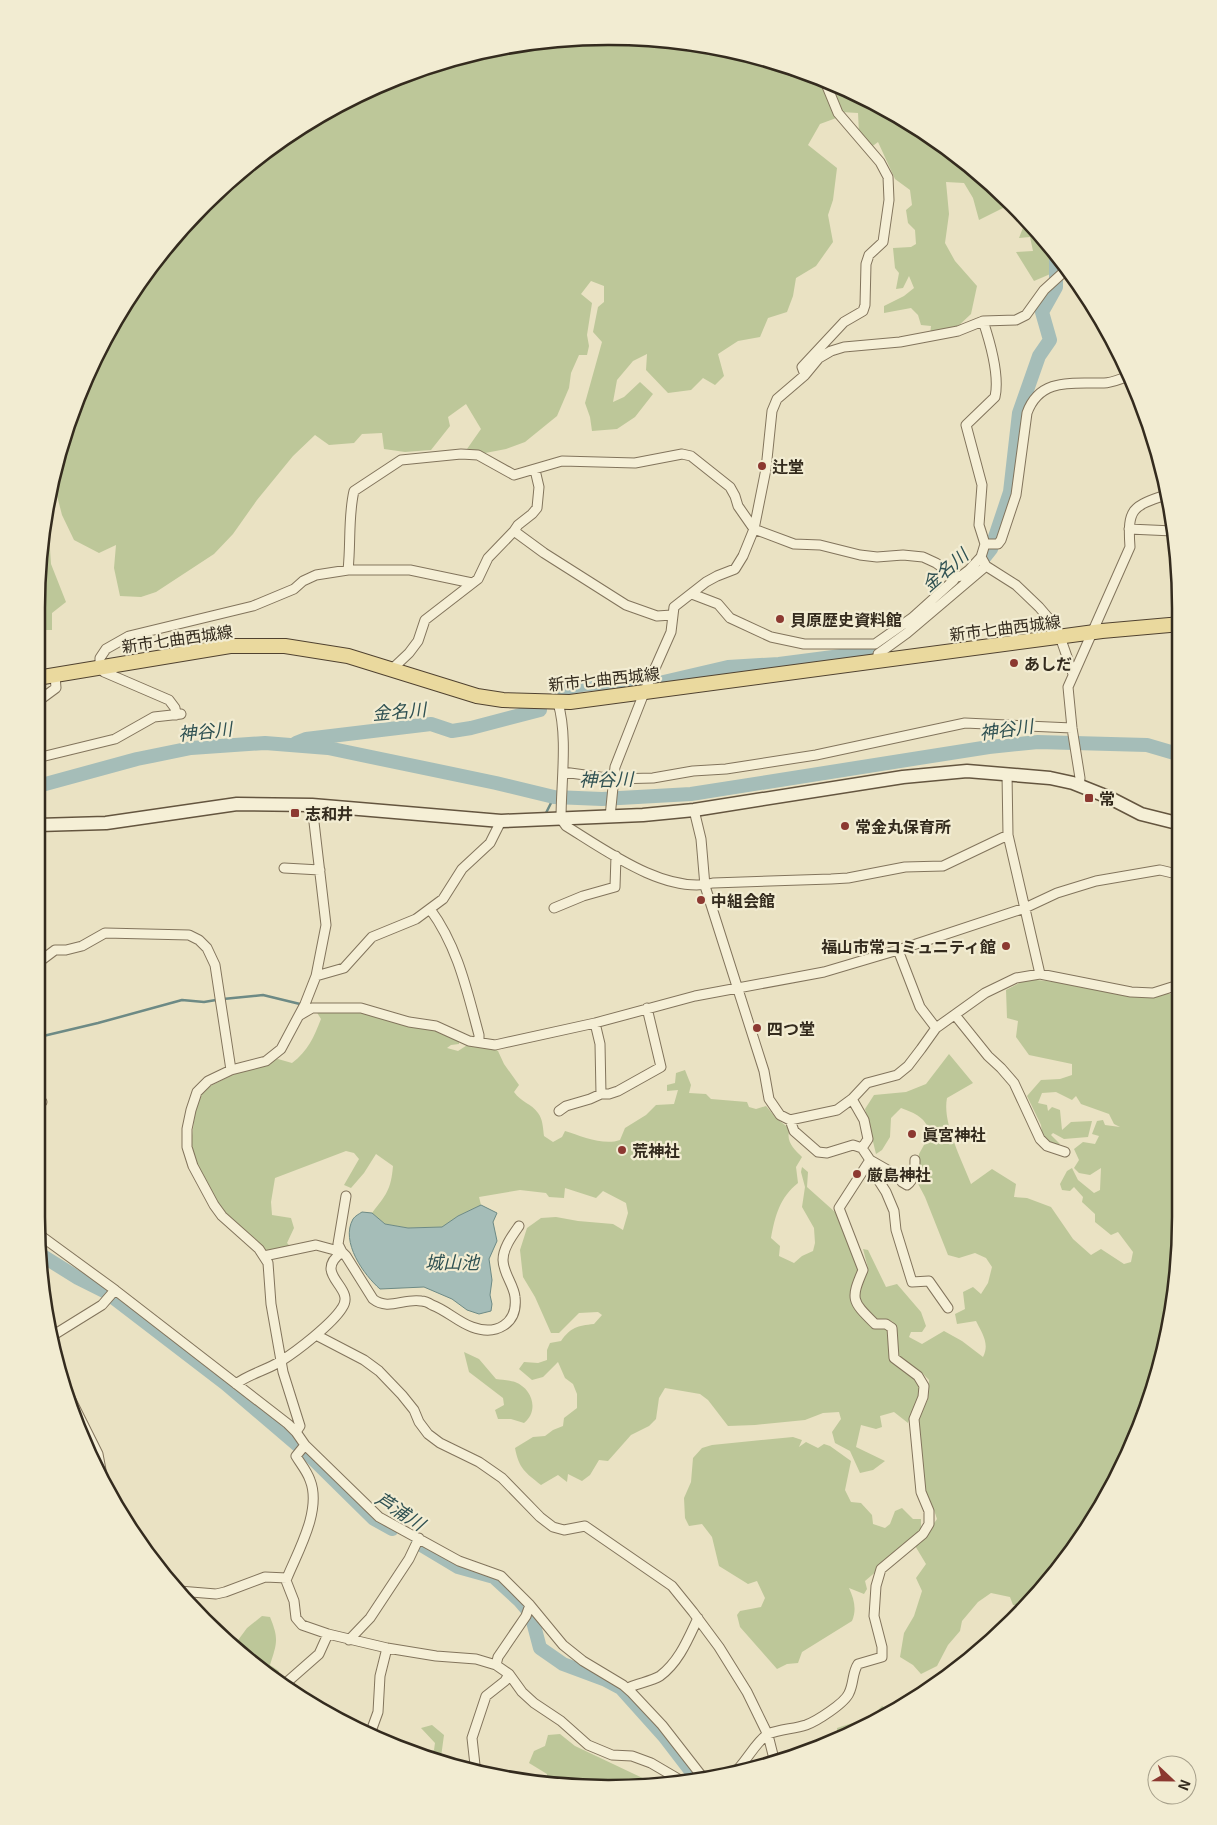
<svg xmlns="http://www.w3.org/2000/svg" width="1217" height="1825" font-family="Georgia,'Noto Sans JP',serif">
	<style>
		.green { fill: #bdc799 }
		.water { fill: #a5bdb8; stroke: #6d8a85 }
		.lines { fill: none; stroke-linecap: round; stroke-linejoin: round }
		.stream { stroke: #6d8a85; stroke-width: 2.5 }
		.river { stroke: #a5bdb8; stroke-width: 14 }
		.street-casing { stroke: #82745c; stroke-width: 11 }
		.secondary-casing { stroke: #64553f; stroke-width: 15 }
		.primary-casing { stroke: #504230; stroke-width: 16 }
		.street { stroke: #f5efd6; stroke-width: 9 }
		.secondary { stroke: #f5efd6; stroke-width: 12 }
		.primary { stroke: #ead99e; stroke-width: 14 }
		.poi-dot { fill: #8c3931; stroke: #f2ecd2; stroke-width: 2 }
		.labels { text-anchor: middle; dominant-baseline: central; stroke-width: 4.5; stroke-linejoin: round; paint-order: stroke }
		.poi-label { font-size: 16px; font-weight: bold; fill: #342b1e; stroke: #f2ecd2; text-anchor: start }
		.street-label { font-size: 16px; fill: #342b1e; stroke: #f2ecd2 }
		.water-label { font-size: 18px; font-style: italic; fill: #2f5152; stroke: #f2ecd2 }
		.rim { fill: none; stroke: #342b1e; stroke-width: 2.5 }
	</style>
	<rect width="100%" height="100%" fill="#eae2c3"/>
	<path class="green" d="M608 36 720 47 827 80 926 133 1013 203 979 220 973 198 964 183 946 182 949 214 945 243 955 261 977 286 971 314 955 329 930 335 931 326 921 325 918 315 911 308 884 313V306L904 296 914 288 909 276 903 288 896 289 899 273 895 268 893 248 911 247 916 244 915 230 908 223 906 210 912 205 910 190 895 179 878 142 870 148 859 133 858 113 841 112 839 117 820 124 808 145 837 168 833 200 828 215 833 242 816 266 796 278 793 296 787 312 768 318 760 337 738 341 718 354 724 376 715 385 703 378 691 390 668 393 646 370 647 354 633 361 617 380 613 402 624 397 640 382 653 394 635 417 617 429 592 431 590 417 585 403 602 342 593 332 598 307 604 302V286L591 281 581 294 592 303 587 335 589 346 587 355H579L571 373 569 388 557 416 525 442 506 449 480 454 467 449 481 429 466 404 448 417 450 426 431 450 405 452 384 449 382 433 362 434 354 443 329 445 315 435 293 456 257 500 233 534 214 554 156 592 141 597 120 596 114 568 116 545 99 553 74 540 62 515 53 480 95 355 133 290 204 204 290 133 389 80 497 47Z
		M1026 220 1055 254V272L1034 281 1016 252 1033 251 1030 237 1019 238Z
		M49 491 48 519 51 564 66 602 52 613V630H39L37 644 36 608 47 497Z
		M1027 979 1181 995V1216L1170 1328 1122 1470 1084 1535 1026 1605H1013L1010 1597 991 1593 978 1602 962 1621 960 1631 948 1645 937 1666 921 1674 913 1665 900 1657 904 1633 914 1616 922 1591 916 1578 926 1564 914 1544 932 1526 937 1519 933 1507 925 1494 917 1432 919 1418 928 1399 929 1380 921 1372 897 1358 896 1329 892 1321 877 1320 863 1305 858 1293 868 1268 863 1249 868 1250 886 1287 897 1284 921 1312 926 1326 922 1332H911L909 1337 922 1344 944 1331 962 1341 983 1357C990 1344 982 1333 976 1321L957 1324 955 1314 965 1309 963 1292 973 1287 981 1294 988 1283 992 1267 986 1258 975 1253 959 1258 948 1255 925 1197 916 1180 919 1154 930 1134C927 1118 915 1113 901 1108L891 1118 890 1137 882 1150 876 1154 865 1109 874 1095 906 1092 926 1084 949 1054 973 1083 947 1098C942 1123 962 1160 971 1184L992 1169 1016 1184 1014 1197 1027 1198 1051 1207 1073 1239 1091 1255 1101 1249 1124 1264 1131 1262 1133 1252 1118 1232 1111 1235 1095 1222V1214L1082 1202 1083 1197 1074 1187 1070 1191 1062 1190 1060 1184 1067 1171 1072 1168 1078 1180 1094 1193 1100 1190 1101 1168 1090 1175 1079 1173 1074 1168 1079 1160 1074 1149 1083 1142 1095 1144 1099 1136 1092 1134 1097 1121 1103 1120 1105 1125 1120 1127 1114 1124 1109 1114 1081 1104 1076 1096 1072 1100 1056 1092 1042 1093 1038 1103 1047 1105 1048 1111 1052 1107 1060 1110 1062 1130 1071 1122 1092 1121 1088 1137 1064 1139 1053 1133 1051 1135 1060 1144 1049 1146 1043 1140 1041 1125 1027 1096 1041 1080 1060 1079 1072 1075V1064L1029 1055 1016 1037 1018 1021 1007 1018 1006 990Z
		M316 1011H361L459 1032V1044L451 1045 447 1048 458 1051 472 1042 489 1045 498 1051 504 1064 519 1085 514 1092C521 1102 532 1104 538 1113 543 1119 543 1129 544 1136L553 1142 562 1137 565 1131C581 1136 604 1146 620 1140L625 1128 646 1115 656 1105 674 1104 678 1090 667 1091V1085L675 1083 676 1073 685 1070 691 1085 689 1093 706 1094 711 1099 747 1102 749 1107 756 1109 766 1106 776 1118 790 1129C785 1141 794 1149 802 1157L796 1167 798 1183C780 1197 775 1216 771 1238L780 1246 779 1256 794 1263 802 1256 813 1251 815 1243 814 1228 802 1207 805 1187 801 1172 802 1167 808 1172 807 1187 835 1212 857 1261 859 1269 855 1307 886 1327 890 1332 889 1350C899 1361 923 1377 919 1394 917 1403 911 1413 908 1423L894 1412 880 1416 882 1427 876 1429 861 1425 856 1447 885 1461 873 1470 860 1473 850 1451 835 1443 832 1432 841 1419 839 1412 823 1413 805 1420 755 1425 728 1426 708 1400 700 1394 665 1388 659 1398 656 1419 649 1426 631 1435 608 1461 599 1460 590 1475 582 1481 568 1474 567 1482 558 1475 541 1485C525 1472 519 1469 515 1448L533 1437 545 1436 553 1430 563 1426 564 1418 577 1408V1394L573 1384 565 1378 558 1362 543 1377 532 1380 519 1369 524 1362 538 1363 547 1360V1350L550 1343 561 1341C571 1327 577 1326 594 1324L602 1315 598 1312 579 1313 559 1333H551L535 1297 523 1277 520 1250 527 1228 541 1218 556 1217 578 1221 613 1224 623 1230 628 1213 626 1203 603 1191 596 1198 565 1188 564 1198 549 1197 546 1193 520 1190 479 1197 481 1205 458 1216 443 1227 408 1228 385 1224 372 1213C386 1195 391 1190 393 1166L376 1154 364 1173 351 1188 344 1185 359 1159 354 1153 346 1151 275 1178 271 1202 272 1215 291 1218 294 1228 287 1243 292 1248 274 1253 259 1247 222 1210 197 1166 191 1143 197 1100 204 1089 258 1063 278 1059 292 1063C308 1051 314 1037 321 1019Z
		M464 1352 479 1359 496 1379C502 1380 510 1380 515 1382 533 1389 539 1411 524 1423L511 1419H498L495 1410 504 1405 503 1398 469 1372Z
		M793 1437 802 1440 799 1447 806 1442 818 1448 824 1444 830 1446 851 1461 845 1490 851 1502 861 1503 872 1515 873 1524 885 1528 890 1524 895 1511 902 1508 913 1519H921V1533L865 1581 867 1589 864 1594 849 1588C854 1599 857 1609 852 1621L802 1652 798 1663 787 1664 777 1669 740 1627 737 1615 740 1611 761 1607 765 1598 757 1581 748 1584 719 1566 712 1537 702 1524 689 1526 685 1518 684 1498 691 1482 693 1458 702 1448 712 1445Z
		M262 1616 270 1617C279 1639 277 1643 270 1665L279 1671 275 1679 260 1670 233 1647 247 1628Z
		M882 1706 894 1713 829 1742 827 1735 837 1738V1728L871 1717Z
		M432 1725 444 1735 441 1757 442 1763 421 1756 434 1750 435 1743 421 1728Z
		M560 1734 575 1746 651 1782 571 1788 547 1784V1774L529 1763 534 1751 545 1746 548 1735Z"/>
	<path class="water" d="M481 1205 497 1213 493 1222 497 1241 489 1259 492 1280 490 1295 492 1304 491 1311 479 1314 467 1310 452 1299 424 1287 380 1289C364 1275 340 1242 353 1219 355 1216 359 1214 362 1212L372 1213 385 1224 408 1228 442 1227 458 1216Z"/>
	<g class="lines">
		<path class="stream" d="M544 814 546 813 554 797
			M223 999 263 995 300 1004
			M39 1037 98 1023 182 1000 204 1002 216 1000"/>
		<path class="river" d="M938 599 976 568 991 549 1010 492 1019 413 1039 356 1050 340 1042 312 1056 287V256
			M655 684 728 667 779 664 864 653 880 646 888 640
			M559 692C581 680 615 684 640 685
			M296 743 306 739 431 724 452 731 471 728 540 710
			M38 786 137 759 191 748 265 743 328 748 496 783 554 797 602 799 691 794 989 747 1038 742 1147 745 1181 755
			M41 1255 78 1278 106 1292 226 1384 308 1454 374 1519 392 1529
			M418 1543 458 1567 494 1577 519 1600 531 1614 540 1648 563 1664 606 1680 621 1688 664 1736 697 1779"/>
		<g class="street-casing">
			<path id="street" d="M787 68 792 71 804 73
				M805 375 802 367 844 322 863 311 865 305 866 264 869 255 883 242 889 200 888 177 880 162 838 113 824 79
				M1129 529 1173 531
				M514 531 544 553 626 605 657 616 672 615
				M985 544H998L1001 540 1016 495 1027 413C1040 377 1073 384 1104 383 1112 383 1122 378 1130 376
				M981 557 986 566 1016 585 1039 607 1057 628 1073 674
				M348 570C351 544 348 516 354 491L401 460 461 454 478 455 514 475 562 461 635 463 682 454 691 456 730 487 735 496 738 506 754 529 794 544 820 545 860 555 877 557 903 555 923 557 936 563 956 577 961 576 969 570 981 557 985 544 979 525 982 485 966 425 995 397C1000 375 990 342 983 321
				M692 594 718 604 730 618 771 637 804 644H875L912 618 953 581 956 577
				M878 661V654L907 633 986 566
				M391 670 409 653 418 641 425 620 478 579 488 558 514 531 518 525 532 514 537 508 539 487 535 470
				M37 702 56 688 55 675
				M558 703C568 736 561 783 561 819L566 826C605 850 666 895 713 883L831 879 848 878 905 867 943 866 1008 835
				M176 715 175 708 169 700 104 672 100 668V658L106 649 129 636 253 606 294 589 303 581 316 575 348 570H410L472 583
				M37 758 115 739 154 717 181 714
				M563 772 614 779 653 778 693 771 726 769 816 755 965 723 1072 728
				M1007 774 1008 835 1040 974
				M1079 786 1080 778 1072 728 1068 687 1130 547C1127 507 1133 506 1169 494
				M694 810 701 839 705 886 764 1071 769 1099 780 1115 790 1120 837 1110 852 1099 867 1083 897 1075 908 1066 921 1049 936 1028 985 993 1016 978 1040 974 1131 992 1153 993 1172 987 1181 990
				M610 817 615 767 644 693 671 632 674 607 706 582 717 576 735 569 743 556 754 529 766 469 772 411 777 399 805 375 819 358 831 351 844 347 900 342 958 331 983 321 1016 320 1026 315 1044 290 1067 269
				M284 868 320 870
				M554 908 583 896 615 887 616 856
				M430 909C458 947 467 991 479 1035V1042
				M898 950 920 1007 936 1028
				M39 962 55 950H66L82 946 105 933 189 935 199 940 207 948 215 965 231 1070
				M316 976 344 968 372 937 416 919 443 899 462 869 490 843 501 821
				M300 1015 312 1008H361L409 1022 436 1026 469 1041 495 1045 595 1023 695 996 824 972 898 950 1025 908 1057 893 1096 881 1160 870 1181 875
				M955 1015 988 1056 1001 1068 1014 1083 1040 1139 1047 1146 1065 1152
				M595 1023 600 1044 601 1094
				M852 1099 864 1120 868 1139 862 1148
				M40 1104 42 1102
				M559 1111 566 1106 590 1099 601 1094H609L618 1091 661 1067 647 1008
				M790 1120 794 1131 818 1152 827 1153 853 1145 862 1148 870 1160V1167L886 1192 894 1211 896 1230 912 1282 929 1281 948 1308
				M41 1236 115 1290 288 1424 296 1432 305 1445 379 1517 459 1561 501 1576 530 1605 563 1645 583 1661 623 1685 632 1693 662 1725 704 1779
				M342 1252 338 1244 346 1196
				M264 1256 316 1245 342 1252
				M316 1335 364 1360 379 1371 402 1395 414 1410 419 1422 428 1434 440 1443 479 1462 502 1478 540 1517 553 1527 564 1530 585 1526 672 1586 693 1612 719 1647 747 1692 768 1735 775 1763
				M52 1336 102 1305 115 1290
				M63 1384 98 1454 101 1470
				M236 1384C249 1374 267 1370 281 1361 297 1351 332 1324 342 1308 357 1287 311 1275 342 1252L346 1256 373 1299C388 1311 404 1298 421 1301 424 1301 429 1303 432 1305 446 1310 458 1322 472 1327 496 1336 518 1324 515 1297 514 1285 503 1273 503 1260 503 1248 512 1236 519 1226
				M296 1432 300 1426 283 1372 271 1304 268 1263 259 1249 222 1216 214 1205 193 1166 187 1147V1129L191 1110 197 1092 208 1081 231 1070 266 1061 281 1049 305 1004 316 976 326 925 312 805
				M285 1578 294 1601 296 1618 302 1625 328 1634 387 1648 436 1656 476 1659 496 1665 509 1674 522 1692 534 1703 561 1721 588 1745 612 1755 632 1756 651 1763 680 1780
				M179 1591 216 1594 225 1592 265 1577 287 1578C298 1551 322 1510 310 1480 307 1471 300 1463 296 1456L305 1445
				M349 1640 370 1618 409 1559 419 1538
				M496 1665 498 1657 526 1616 530 1605
				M285 1685 286 1683 319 1654 328 1634
				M628 1689 630 1687C639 1683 652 1681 660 1676 679 1662 688 1639 698 1618
				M370 1734 378 1712 380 1676 387 1648
				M479 1772 475 1765 472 1738 486 1696 505 1681 509 1674
				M733 1774C745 1764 756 1741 768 1734 780 1729 794 1729 806 1725 817 1721 845 1703 849 1693 854 1683 852 1673 858 1664L882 1657V1647L874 1616 876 1586 881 1569 923 1534 929 1524V1511L921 1492 914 1419 923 1397 924 1386 918 1376 894 1358 892 1328 886 1324H875C852 1301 850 1300 863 1270L839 1208 870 1160 898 1176 902 1182 907 1185C915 1179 915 1170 915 1160"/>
		</g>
		<g class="secondary-casing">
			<path id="secondary" d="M38 825 106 823 237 804 312 805 501 821 643 815 694 810 903 777 967 771 1050 778 1073 783 1108 797 1141 814 1181 824"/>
		</g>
		<g class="primary-casing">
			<path id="primary" d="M37 678 230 646H285L348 656 477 696 503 700 570 702 1102 631 1181 624"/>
		</g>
		<use href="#street" class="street"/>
		<use href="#secondary" class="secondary"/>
		<use href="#primary" class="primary"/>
	</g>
	<g class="poi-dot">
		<circle cx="762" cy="466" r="5"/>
		<circle cx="780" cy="619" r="5"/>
		<circle cx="1014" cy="663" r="5"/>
		<rect x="1084" y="793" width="10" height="10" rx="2.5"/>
		<rect x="290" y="808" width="10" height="10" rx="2.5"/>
		<circle cx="845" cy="826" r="5"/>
		<circle cx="701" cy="900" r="5"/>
		<circle cx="1006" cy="946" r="5"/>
		<circle cx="757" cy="1028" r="5"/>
		<circle cx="912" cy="1134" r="5"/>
		<circle cx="622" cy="1150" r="5"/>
		<circle cx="857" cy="1174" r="5"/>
	</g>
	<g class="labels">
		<g class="poi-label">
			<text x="772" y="466">辻堂</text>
			<text x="790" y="619">貝原歴史資料館</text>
			<text x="1024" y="663">あしだ</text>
			<text x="1099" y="798">常</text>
			<text x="305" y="813">志和井</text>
			<text x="855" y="826">常金丸保育所</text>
			<text x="711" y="900">中組会館</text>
			<text x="996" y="946" text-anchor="end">福山市常コミュニティ館</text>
			<text x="767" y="1028">四つ堂</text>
			<text x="922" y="1134">眞宮神社</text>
			<text x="632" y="1150">荒神社</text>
			<text x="867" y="1174">厳島神社</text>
		</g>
		<g class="street-label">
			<text transform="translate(1005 627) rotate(-7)">新市七曲西城線</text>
			<text transform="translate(177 638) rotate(-8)">新市七曲西城線</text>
			<text transform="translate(604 678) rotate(-6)">新市七曲西城線</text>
		</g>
		<g class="water-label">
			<text transform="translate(944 569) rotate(-41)">金名川</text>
			<text transform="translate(399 710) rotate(-5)">金名川</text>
			<text transform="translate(1006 728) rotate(-8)">神谷川</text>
			<text transform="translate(205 730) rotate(-6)">神谷川</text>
			<text transform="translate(606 778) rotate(-1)">神谷川</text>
			<text x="452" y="1261">城山池</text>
			<text transform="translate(401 1510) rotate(33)">芦浦川</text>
		</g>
	</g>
	<path d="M0 0H1217V1825H0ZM608 45H609A563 563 0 0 1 1172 608V1217A563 563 0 0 1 609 1780H608A563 563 0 0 1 45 1217V608A563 563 0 0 1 608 45Z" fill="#f2ecd2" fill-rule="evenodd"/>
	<path class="rim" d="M608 45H609A563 563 0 0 1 1172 608V1217A563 563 0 0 1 609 1780H608A563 563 0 0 1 45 1217V608A563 563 0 0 1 608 45Z"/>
	<g transform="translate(1172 1780) rotate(112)"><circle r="24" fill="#f2ecd2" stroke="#a69f8a"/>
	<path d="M0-4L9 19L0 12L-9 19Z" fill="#8c3931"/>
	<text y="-8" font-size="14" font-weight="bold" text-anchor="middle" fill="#342b1e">N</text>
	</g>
</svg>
